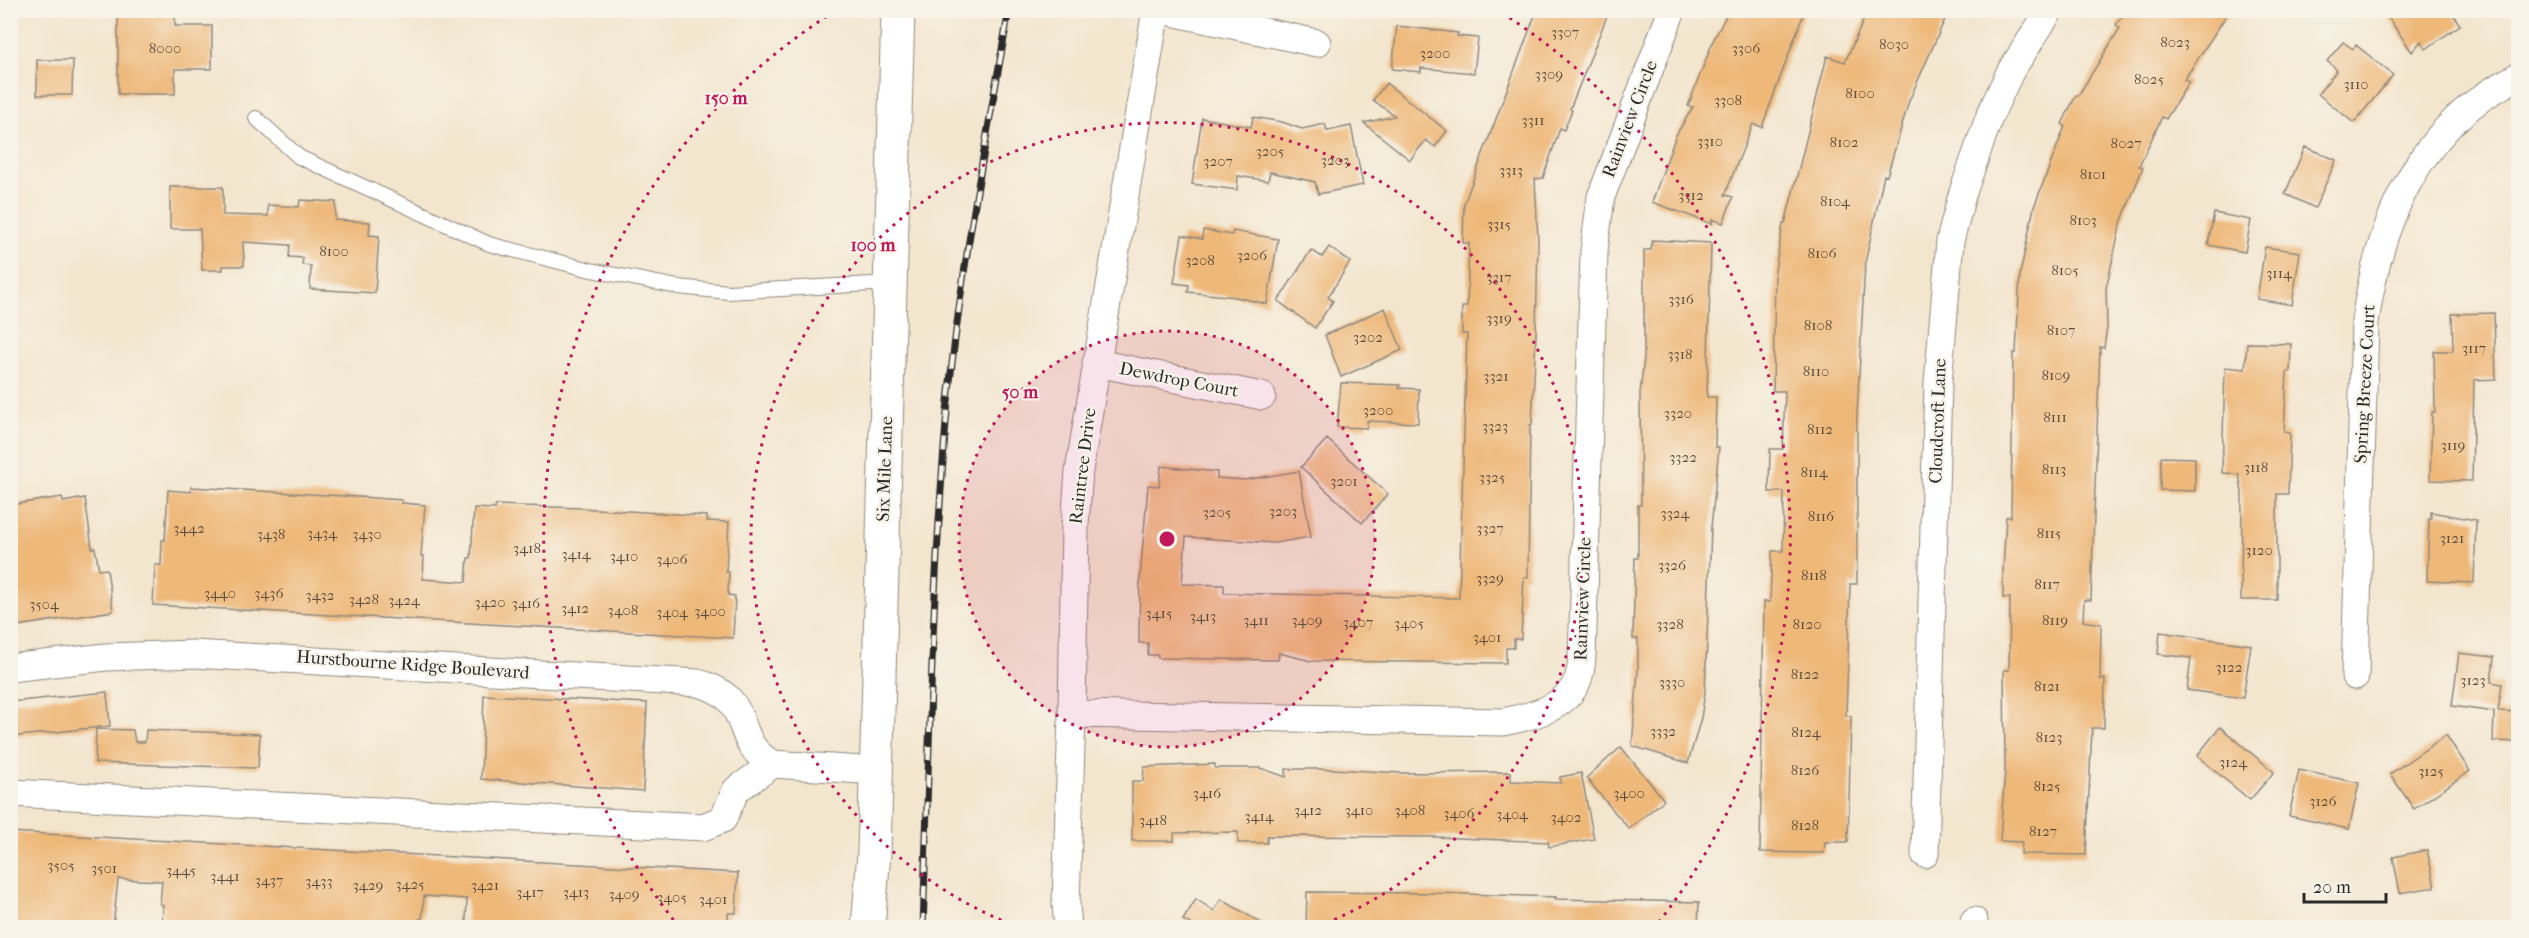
<svg xmlns="http://www.w3.org/2000/svg" width="2529" height="938" font-family="'IM FELL French Canon',serif">
	<style>
		.building { fill: #eeb879 }
		.lines { fill: none; stroke-linecap: round; stroke-linejoin: round }
		.service-casing { stroke: #8f887d; stroke-width: 16 }
		.minor-casing { stroke: #8f887d; stroke-width: 29 }
		.tertiary-casing { stroke: #8f887d; stroke-width: 35 }
		.service { stroke: #fff; stroke-width: 14 }
		.minor { stroke: #fff; stroke-width: 27 }
		.tertiary { stroke: #fff; stroke-width: 33 }
		.rail-casing { stroke: #2b2b2b; stroke-width: 7 }
		.rail { stroke: #f7f3e8; stroke-width: 4.5; stroke-dasharray: 14; stroke-linecap: butt }
		.ring { fill: none; stroke: #c2185b; stroke-width: 3; stroke-dasharray: 3 6 }
		.labels { text-anchor: middle; dominant-baseline: central; stroke-width: 4.5; stroke-linejoin: round; paint-order: stroke }
		.number-label { font-size: 15px; fill: #5c4e3e }
		.street-label { font-size: 18px; fill: #2b2b2b; stroke: #f7f3e8 }
		.centre { fill: #c2185b; stroke: #f7f3e8; stroke-width: 3 }
		.ring-label { font-size: 18px; text-anchor: middle; font-weight: bold; fill: #c2185b; stroke: #f7f3e8; stroke-width: 4.5; stroke-linejoin: round; paint-order: stroke }
	</style>
	<rect width="100%" height="100%" fill="#f7f3e8"/>
	<filter id="ink" filterUnits="userSpaceOnUse"><feTurbulence type="fractalNoise" baseFrequency=".0167" numOctaves="2"/><feDisplacementMap in="SourceGraphic" scale="12" xChannelSelector="R" yChannelSelector="G"/><feConvolveMatrix kernelMatrix="1 2 1 2 8 2 1 2 1" color-interpolation-filters="sRGB"/></filter>
	<filter id="wash" filterUnits="userSpaceOnUse"><feTurbulence type="fractalNoise" baseFrequency=".008" numOctaves="4" result="noise"/><feDisplacementMap in="SourceGraphic" scale="24" xChannelSelector="R" yChannelSelector="G"/><feGaussianBlur stdDeviation="1.35" result="paint"/><feColorMatrix in="noise" values="0 0 0 0 0 0 0 0 0 0 0 0 0 0 0 0 0 1.4 0 .05"/><feComposite in="paint" operator="in"/></filter>
	<g filter="url(#wash)">
		<rect width="100%" height="100%" fill="#f3e6cf"/>
		<g id="blocks">
			<path class="building" d="M118 10H175V26H212V69H175V94H118Z
				M1537 10H1593L1607 16 1570 109 1572 110 1564 130 1560 128 1543 178 1535 179 1538 240 1536 334 1532 425H1530L1528 577H1524L1521 639H1514V648H1506V663L1311 661 1279 653 1278 660 1158 658V655H1148V643H1139L1140 577 1148 485 1159 486 1161 466 1217 472V478L1245 480 1299 471 1311 537 1275 543 1186 537 1182 584 1224 585V593L1459 598 1467 334H1462V307H1467L1469 243H1463L1464 204Z
				M1729 10H1805L1762 127 1753 124 1737 164 1725 195 1733 197 1723 223 1712 219V224L1652 202 1676 135 1693 107 1688 106 1713 41Z
				M1868 10H1949L1909 101 1887 176 1884 175 1865 263 1857 414V584H1850L1848 656 1846 716H1851L1848 842H1825L1824 853 1760 852 1764 601 1770 602 1772 551H1783L1784 492H1769L1770 449H1783L1785 391H1773L1775 271 1783 224H1785L1827 56 1845 62Z
				M2126 10H2230L2184 80 2189 82 2166 119 2162 117 2139 166 2143 167 2121 223 2106 288 2107 327 2104 348 2100 347 2091 600H2084L2083 621 2101 624 2100 679H2105L2104 728H2092L2086 855 2021 854 2022 842 2000 841 2005 770 2004 670H2009L2010 598H2003V571L2006 517H2011L2013 353H2016L2020 274 2034 207 2065 126 2062 124 2076 95 2078 96 2120 28 2116 25Z
				M2383 10H2450L2460 25 2426 49 2421 41 2412 52Z
				M1397 26 1458 33 1457 36 1478 38 1474 73 1421 68V72L1392 69Z
				M2343 42 2353 49 2356 45 2393 75 2354 123 2318 94 2337 70 2327 61Z
				M37 60H73L72 95H37Z
				M1386 83 1447 131 1435 147 1426 140 1410 160 1364 123 1395 116 1373 100Z
				M1253 117 1282 122 1302 129 1325 124 1327 131 1351 126 1363 185 1318 194 1315 182 1270 172 1268 181 1238 176 1237 190 1192 184 1202 118 1251 127Z
				M2305 147 2336 160 2315 208 2285 194Z
				M170 187H223V215L268 216V205L299 207 300 200 336 202 335 220 370 222 369 235 379 236 375 293 310 289 311 266 302 265 303 258 289 257 290 245 243 242 244 266H223V270H202L200 229H170Z
				M2214 213 2251 220 2245 252 2208 245Z
				M1203 230 1232 235 1233 231 1278 239 1267 304 1236 297 1188 292 1189 285 1174 283 1182 235 1202 239Z
				M1652 240 1711 243 1707 397H1716L1715 447H1719L1711 528 1705 692 1701 718 1688 763 1632 746 1638 671V639H1633L1635 558H1638V505H1641L1640 393 1644 358V250H1651Z
				M1329 247 1350 262 1328 297 1333 301 1315 328 1278 301 1311 250 1322 257Z
				M2265 247 2300 252 2292 305 2257 299Z
				M1385 308 1402 350 1341 377 1325 335Z
				M2494 313 2496 379 2474 380 2472 481 2430 480 2432 412H2435L2434 351H2453L2452 314Z
				M2247 343 2291 344 2290 372H2287L2284 432 2290 433 2288 494H2277V600H2241L2242 493 2239 474 2222 473 2225 367 2245 369Z
				M1341 383 1400 385 1399 388 1419 389 1418 423 1367 421V428L1337 427Z
				M1327 439 1388 494 1362 523 1301 467Z
				M2161 457 2195 458V491L2160 490Z
				M191 487 360 497 402 500V503L425 505 421 556H424L423 579 466 582 468 558H471L474 508 495 509 496 505 580 508 707 516V521L729 522 726 572H729L728 595 735 596 733 638 153 605 155 565H161L162 540H165L168 490 191 492Z
				M62 497 63 502 85 498 92 548H95L99 570 107 569 113 611 10 627V505Z
				M2431 512 2476 520 2474 583 2427 581 2429 519H2431Z
				M2160 632 2251 645 2243 698 2187 690 2191 658 2158 654Z
				M2459 653 2494 657 2491 682 2502 684 2498 711 2518 712V742L2493 741 2494 712 2452 706Z
				M107 692 110 726 10 737V702Z
				M484 695 647 703 643 791 481 779Z
				M2220 727 2274 772 2250 800 2197 756Z
				M96 729 133 730 135 742H145L146 730 260 734 258 768 95 763Z
				M2446 735 2470 771 2414 809 2390 774Z
				M1621 747 1664 800 1629 829 1586 778Z
				M1215 764V768H1260L1286 777V769H1333L1402 773 1511 772V781L1561 783 1560 777 1581 773 1594 839 1549 847 1548 842 1436 837 1267 836V843H1238V832L1174 833V841H1132V781H1143L1144 767Z
				M2299 770 2359 783 2349 829 2289 816Z
				M10 832 738 873 736 913H728V927H469V921H466L467 899 424 896 422 919H419V927H162L163 905 160 904 162 881 118 879 113 927H10Z
				M2427 850 2435 887 2400 893 2393 857Z
				M1307 892 1434 893 1556 897 1555 899 1699 902 1698 927H1306Z
				M1196 899 1214 911 1221 899 1268 927H1196L1183 920Z"/>
		</g>
	</g>
	<g filter="url(#ink)">
		<use href="#blocks" fill-opacity="0" stroke="#8f887d" stroke-width="1.5"/>
		<g class="lines">
			<g class="service-casing">
				<path id="service" d="M256 118 299 157 489 244 591 270 678 287 728 292 890 283"/>
			</g>
			<g class="minor-casing">
				<path id="minor" d="M1162 10 1317 43
					M1096 363 1262 396
					M10 668 106 657 194 654 698 683C758 699 728 741 773 764L876 771
					M2355 676 2365 322C2377 236 2409 149 2483 97 2494 89 2507 83 2518 76
					M1072 714 1503 722C1533 716 1573 707 1580 672 1583 659 1582 644 1583 630L1594 251 1601 197 1672 10
					M10 793 703 827 723 819 736 790 773 764
					M1925 854 1938 383 1950 241 1962 195 1990 115 2010 72 2050 10
					M1974 921V928
					M1068 928 1066 904 1072 714 1075 525 1079 471 1156 10"/>
			</g>
			<g class="tertiary-casing">
				<path id="tertiary" d="M868 928 874 852 898 10"/>
			</g>
			<use href="#service" class="service"/>
			<use href="#minor" class="minor"/>
			<use href="#tertiary" class="tertiary"/>
			<g class="rail-casing">
				<path id="rail" d="M923 928C929 759 932 591 946 423 958 284 985 147 1009 10"/>
			</g>
			<use href="#rail" class="rail"/>
		</g>
	</g>
	<circle cx="1167" cy="539" r="208" fill="#c2185b" fill-opacity=".12"/>
	<g class="ring">
		<circle cx="1167" cy="539" r="208"/>
		<path d="M1018 927A416 416 0 1 1 1316 927"/>
		<path d="M679 927A624 624 0 0 1 832 13M1502 13A624 624 0 0 1 1655 927"/>
	</g>
	<g class="labels">
		<g class="number-label">
			<text x="1565" y="32">3307</text>
			<text x="2175" y="42">8023</text>
			<text x="1894" y="44">8030</text>
			<text x="165" y="48">8000</text>
			<text x="1746" y="48">3306</text>
			<text x="1435" y="53">3200</text>
			<text x="1549" y="74">3309</text>
			<text x="2149" y="79">8025</text>
			<text x="2356" y="84">3110</text>
			<text x="1860" y="93">8100</text>
			<text x="1728" y="100">3308</text>
			<text x="1533" y="120">3311</text>
			<text x="1710" y="141">3310</text>
			<text x="1844" y="142">8102</text>
			<text x="2126" y="143">8027</text>
			<text x="1270" y="151">3205</text>
			<text x="1335" y="160">3203</text>
			<text x="1218" y="161">3207</text>
			<text x="1511" y="170">3313</text>
			<text x="2093" y="174">8101</text>
			<text x="1691" y="195">3312</text>
			<text x="1835" y="201">8104</text>
			<text x="2083" y="220">8103</text>
			<text x="1499" y="224">3315</text>
			<text x="334" y="251">8100</text>
			<text x="1822" y="253">8106</text>
			<text x="1252" y="255">3206</text>
			<text x="1200" y="260">3208</text>
			<text x="2065" y="270">8105</text>
			<text x="2279" y="273">3114</text>
			<text x="1499" y="277">3317</text>
			<text x="1681" y="299">3316</text>
			<text x="1499" y="318">3319</text>
			<text x="1818" y="325">8108</text>
			<text x="2061" y="330">8107</text>
			<text x="1368" y="337">3202</text>
			<text x="2474" y="348">3117</text>
			<text x="1680" y="354">3318</text>
			<text x="1816" y="371">8110</text>
			<text x="2056" y="375">8109</text>
			<text x="1496" y="376">3321</text>
			<text x="1378" y="410">3200</text>
			<text x="1678" y="413">3320</text>
			<text x="2055" y="417">8111</text>
			<text x="1495" y="426">3323</text>
			<text x="1820" y="429">8112</text>
			<text x="2453" y="445">3119</text>
			<text x="1683" y="457">3322</text>
			<text x="2256" y="467">3118</text>
			<text x="2054" y="469">8113</text>
			<text x="1814" y="472">8114</text>
			<text x="1492" y="477">3325</text>
			<text x="1344" y="481">3201</text>
			<text x="1283" y="511">3203</text>
			<text x="1217" y="512">3205</text>
			<text x="1675" y="513">3324</text>
			<text x="1821" y="516">8116</text>
			<text x="189" y="528">3442</text>
			<text x="1490" y="528">3327</text>
			<text x="322" y="533">3434</text>
			<text x="2049" y="533">8115</text>
			<text x="271" y="534">3438</text>
			<text x="367" y="534">3430</text>
			<text x="2452" y="538">3121</text>
			<text x="527" y="548">3418</text>
			<text x="2259" y="550">3120</text>
			<text x="576" y="554">3414</text>
			<text x="624" y="556">3410</text>
			<text x="672" y="559">3406</text>
			<text x="1672" y="565">3326</text>
			<text x="1814" y="575">8118</text>
			<text x="1490" y="578">3329</text>
			<text x="2047" y="584">8117</text>
			<text x="220" y="593">3440</text>
			<text x="269" y="593">3436</text>
			<text x="320" y="595">3432</text>
			<text x="364" y="599">3428</text>
			<text x="404" y="600">3424</text>
			<text x="490" y="602">3420</text>
			<text x="526" y="603">3416</text>
			<text x="44" y="604">3504</text>
			<text x="575" y="608">3412</text>
			<text x="623" y="610">3408</text>
			<text x="710" y="611">3400</text>
			<text x="672" y="612">3404</text>
			<text x="1159" y="613">3415</text>
			<text x="1203" y="616">3413</text>
			<text x="1256" y="620">3411</text>
			<text x="1307" y="620">3409</text>
			<text x="2055" y="620">8119</text>
			<text x="1358" y="622">3407</text>
			<text x="1409" y="623">3405</text>
			<text x="1670" y="624">3328</text>
			<text x="1807" y="624">8120</text>
			<text x="1487" y="637">3401</text>
			<text x="2229" y="667">3122</text>
			<text x="1805" y="674">8122</text>
			<text x="2473" y="680">3123</text>
			<text x="1672" y="682">3330</text>
			<text x="2047" y="686">8121</text>
			<text x="1663" y="731">3332</text>
			<text x="1806" y="732">8124</text>
			<text x="2049" y="737">8123</text>
			<text x="2233" y="762">3124</text>
			<text x="1805" y="770">8126</text>
			<text x="2431" y="771">3125</text>
			<text x="2047" y="786">8125</text>
			<text x="1207" y="793">3416</text>
			<text x="1629" y="793">3400</text>
			<text x="2323" y="801">3126</text>
			<text x="1308" y="810">3412</text>
			<text x="1359" y="810">3410</text>
			<text x="1410" y="810">3408</text>
			<text x="1459" y="813">3406</text>
			<text x="1512" y="814">3404</text>
			<text x="1259" y="816">3414</text>
			<text x="1566" y="817">3402</text>
			<text x="1153" y="820">3418</text>
			<text x="1805" y="825">8128</text>
			<text x="2043" y="831">8127</text>
			<text x="61" y="865">3505</text>
			<text x="104" y="868">3501</text>
			<text x="181" y="870">3445</text>
			<text x="225" y="876">3441</text>
			<text x="269" y="880">3437</text>
			<text x="319" y="881">3433</text>
			<text x="410" y="884">3425</text>
			<text x="368" y="885">3429</text>
			<text x="485" y="885">3421</text>
			<text x="530" y="892">3417</text>
			<text x="576" y="892">3413</text>
			<text x="624" y="894">3409</text>
			<text x="672" y="897">3405</text>
			<text x="713" y="899">3401</text>
		</g>
		<g class="street-label">
			<text transform="translate(1630 119) rotate(-69)">Rainview Circle</text>
			<text transform="translate(1179 380) rotate(11)">Dewdrop Court</text>
			<text transform="translate(2365 384) rotate(-87)">Spring Breeze Court</text>
			<text transform="translate(1938 421) rotate(-88)">Cloudcroft Lane</text>
			<text transform="translate(1083 466) rotate(-83)">Raintree Drive</text>
			<text transform="translate(885 469) rotate(-88)">Six Mile Lane</text>
			<text transform="translate(1583 599) rotate(-88)">Rainview Circle</text>
			<text transform="translate(413 665) rotate(4)">Hurstbourne Ridge Boulevard</text>
		</g>
	</g>
	<circle cx="1167" cy="539" r="9" class="centre"/>
	<g class="ring-label">
		<text x="726" y="104">150 m</text>
		<text x="873" y="251">100 m</text>
		<text x="1020" y="398">50 m</text>
	</g>
	<rect width="2529" height="938" fill="none" stroke="#f7f3e8" stroke-width="36"/>
	<path d="M2304 893v9h82v-9" fill="none" stroke="#2b2b2b" stroke-width="3"/>
	<text x="2313" y="893" font-size="18" fill="#2b2b2b" stroke="#f7f3e8" stroke-width="4.5" paint-order="stroke">20 m</text>
</svg>
